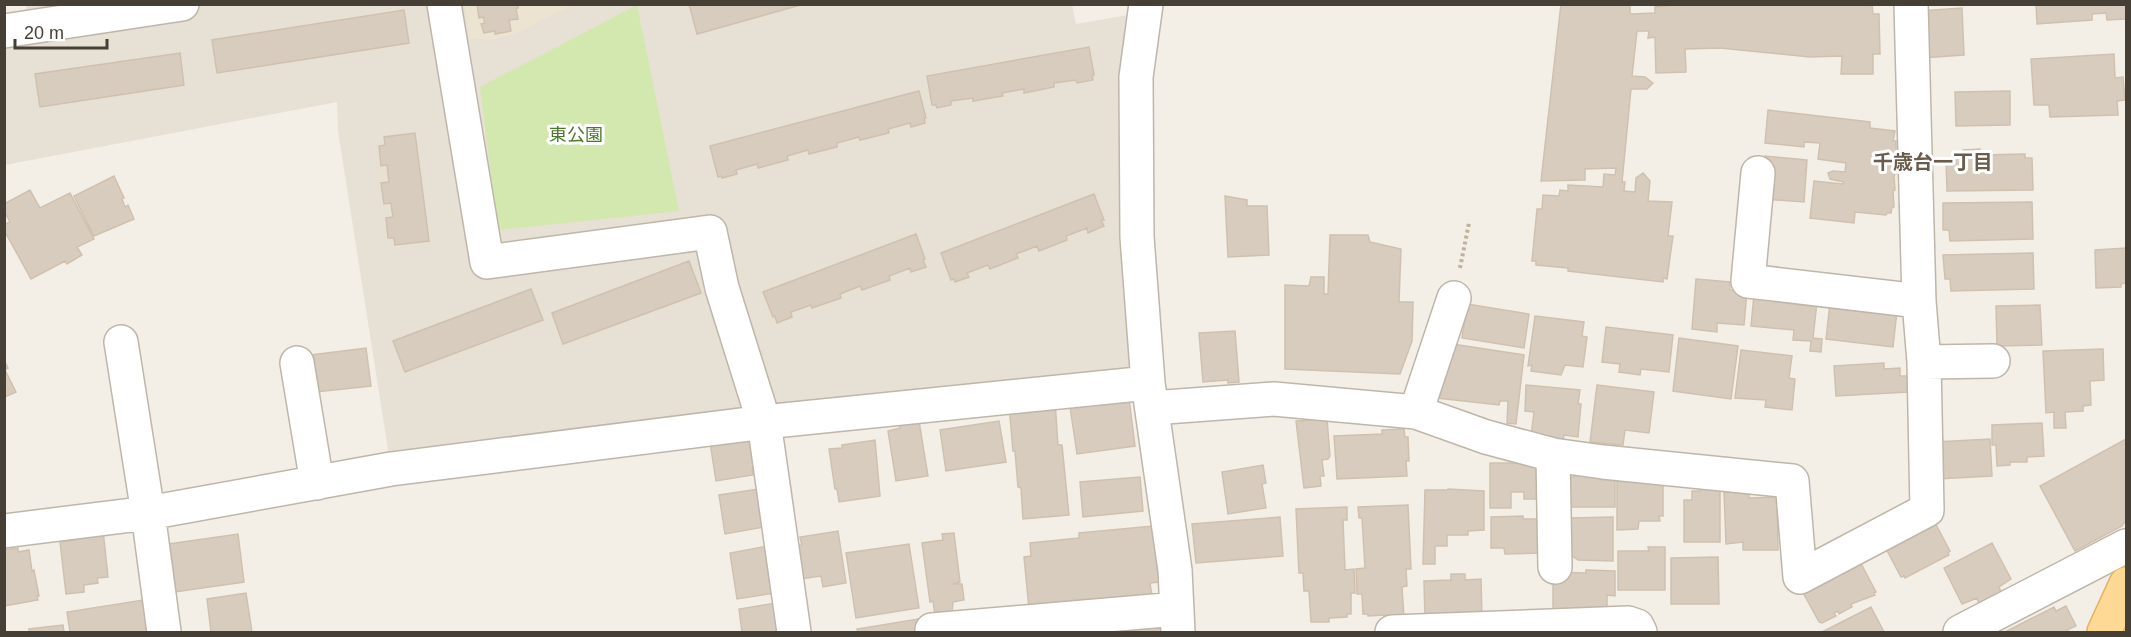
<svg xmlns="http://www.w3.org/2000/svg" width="2131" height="637" font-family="Arial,'Noto Sans JP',sans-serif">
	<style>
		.residential { fill: #e7e0d5 }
		.education { fill: #ece3d0 }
		.green { fill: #d2e8af }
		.building { fill: #d8ccbf; stroke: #d0c1af; stroke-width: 1.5 }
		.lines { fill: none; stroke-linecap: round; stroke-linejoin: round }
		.minor-casing { stroke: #bfb6a9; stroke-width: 36 }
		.major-casing { stroke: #e4b464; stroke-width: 36 }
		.path { stroke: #c1b09a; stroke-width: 4; stroke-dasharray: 3 3; stroke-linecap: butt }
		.minor { stroke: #fff; stroke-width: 33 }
		.major { stroke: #fed995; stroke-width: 33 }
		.labels { text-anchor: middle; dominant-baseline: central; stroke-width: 6; stroke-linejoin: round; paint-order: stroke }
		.park-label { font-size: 18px; fill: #4c7829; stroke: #fff }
		.neighbourhood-label { font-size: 20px; font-weight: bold; fill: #695c4d; stroke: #fff }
	</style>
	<rect width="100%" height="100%" fill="#f3efe7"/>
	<path class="residential" d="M26 4H1072L1076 24 1145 12 1148 383 391 469 338 131 337 102 5 165 4 31 28 28Z"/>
	<path class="education" d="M465 5H572L515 34 496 39H470Z"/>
	<path class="green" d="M637 5 679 211 498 230 480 87Z"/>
	<path class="building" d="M477 4H518V8L516 9 518 19 509 20 511 31 495 34V31L484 33 481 24 485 23 483 17 479 18Z
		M689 4H804L697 34Z
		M1561 4H1630V14L1655 13V7L1685 4H1872L1873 14H1879L1880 54H1873V74H1841L1842 56 1810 57 1720 48 1685 49 1686 72 1656 73 1655 37 1648 38 1649 31H1637L1632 76 1645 77 1653 83 1647 89H1631L1622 182H1625L1624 191 1635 192 1636 178 1643 173 1650 181 1648 201 1672 202 1668 236H1673L1667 279 1663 278V282L1568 271V268L1536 265V261H1532L1537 209H1542L1543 195 1559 196 1560 190 1568 191V185L1603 187 1604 174 1615 175 1616 168 1585 169V180L1541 181Z
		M2036 4H2126V19L2107 20 2106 13 2092 14V20L2037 24Z
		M1962 8 1964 55 1922 58 1920 11Z
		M404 10 409 43 217 73 212 40Z
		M1089 47 1094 75H1092L1093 80 1077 83 1076 80 1054 83V87L1024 93V89L1002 93 1003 96 973 101V98L951 101V105L937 108 936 105H932L927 76Z
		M180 53 184 85 40 107 35 74Z
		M2114 54 2115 78 2123 77 2125 100 2117 101 2118 115 2050 117 2049 105H2034L2031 59Z
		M919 91 926 118H924L925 123 911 127 910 123 888 129 889 133 860 140 859 137 837 143V147L809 154 808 150 787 156 788 160 758 168 757 164 736 170 737 174 722 178 721 176 718 177 710 146Z
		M2010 91V125L1956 126 1955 92Z
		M1768 110 1870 122V128L1895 131 1893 141H1896V174L1894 175 1895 190 1893 191 1894 207H1892L1891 213H1887L1886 215 1855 212 1854 223 1810 218 1814 181 1843 184 1844 182 1830 179 1828 173 1833 171 1845 172 1846 163 1818 159 1820 143 1804 142V147L1765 143Z
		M415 133 429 241 395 245 394 238H388L386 218 393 217 391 203 384 204 381 183 389 182 387 165 381 166 379 146 385 145 384 137Z
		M1980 149V155L2025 154V158H2032L2033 190 1947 191 1946 159H1953V156H1963V150Z
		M1765 156 1807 160 1804 202 1763 199Z
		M114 176 124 198 122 199 125 207 128 205 134 219 94 236 74 196Z
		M30 190 40 208 70 193 94 239 77 247 82 255 67 264 65 261 31 279 4 230V225L10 222 4 211V204Z
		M1094 194 1104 220H1101L1104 226 1088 233 1087 228 1066 236 1067 240 1039 251 1037 246 1016 254 1018 258 990 269 988 265 967 273 969 277 955 282 954 279 951 280 941 253Z
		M1225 196 1247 200V206H1267L1269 255 1228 257Z
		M2032 202 2033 239 1950 241 1949 230H1943V203Z
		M916 234 925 259 923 260 926 267 911 272 910 268 889 276 890 280 862 290 860 286 840 294 841 298 812 308 811 305 791 312 792 317 777 323 775 316 773 317 763 292Z
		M1330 235H1368L1370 242 1401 249 1399 302H1413L1412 341 1400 374 1285 369V285L1309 286 1311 277H1324V294H1328Z
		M2126 248V283L2121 284V287L2096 288 2095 250Z
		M2033 253 2034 289 1951 291 1950 279H1945L1943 255Z
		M689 261 701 293 563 344 552 313Z
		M1696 279 1730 282V290L1747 291 1744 325 1717 323V332L1692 329Z
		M531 289 543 320 405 372 393 341Z
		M1754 295 1817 302 1813 338 1822 339 1821 352 1810 351 1811 341 1793 340 1794 330 1751 326Z
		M1830 303 1897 311 1893 347 1826 339Z
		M1467 304 1529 314 1524 348 1462 338Z
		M2040 305 2042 345 1997 346 1996 306Z
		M1535 316 1584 322 1582 336 1587 337 1583 367 1565 365 1561 375 1531 371 1532 365 1528 366Z
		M1606 327 1673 335 1669 372 1641 369 1640 375 1619 372 1620 364 1602 362Z
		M1235 331 1239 382 1228 383V380L1203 382 1199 333Z
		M1679 338 1738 346 1731 399 1673 391Z
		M1446 343 1524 355 1516 424 1507 423 1508 401H1500L1499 405 1437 398Z
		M366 348 371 386 316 392 311 355Z
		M2103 349 2104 380 2090 381 2091 405 2083 406V411L2065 412 2066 428H2054V412L2046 413 2043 351Z
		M1741 350 1792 356 1789 378 1795 379 1792 410 1765 407 1766 400 1735 398Z
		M4 360 8 368 5 370 16 392 4 397Z
		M1884 363V369L1900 368V376H1907L1908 392 1836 396 1834 366Z
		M1526 385 1580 390 1578 404H1581L1578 437 1564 435 1563 439 1531 436 1534 412 1525 411Z
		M1597 385 1654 392 1649 433 1625 430 1623 445 1590 442Z
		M1129 399 1135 446 1077 454 1070 407Z
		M1055 401 1058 445H1062L1069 515 1023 519 1021 488 1018 487 1015 451H1013L1009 405Z
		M918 415 928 476 896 481 888 431 900 428 898 418Z
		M1327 419 1330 456 1328 459 1322 460 1324 476H1320L1321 486 1304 488 1296 421Z
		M999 421 1006 462 946 471 940 430Z
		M2042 423 2044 456 2027 457V462H2010V465L1997 466 1996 445H1992V425Z
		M1404 429 1405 437H1408L1409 461H1406L1407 476 1337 479 1334 436 1382 434V430Z
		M753 435 759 469 752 470 753 475 716 481 710 442Z
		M1990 439 1992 476 1937 479 1935 442Z
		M2126 439V520L2122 526 2075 551 2040 486Z
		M875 440 880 496 839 502 837 489H835L829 449 842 448V445Z
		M1490 463H1545L1544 499H1524V492H1511V508H1490Z
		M1263 465 1266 483 1262 484 1266 508 1228 514 1222 472Z
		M1574 469 1615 472V507H1566V477H1574Z
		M1140 477 1143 511 1083 517 1080 482Z
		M1617 480 1663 483V516H1659L1660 521H1639L1638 529 1617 530Z
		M1700 483H1720V542H1684V500H1692V491H1700Z
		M766 488 764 527 725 534 719 495Z
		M1448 489 1484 491V530L1468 531V535H1447V546H1435V564H1423L1425 490H1448Z
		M1749 491V498L1777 497 1778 550H1743V542L1726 544 1724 492Z
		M1408 505 1411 569H1406L1407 586 1402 587 1404 618 1385 619V615L1368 616V614H1363L1362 594H1357L1356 569 1365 568 1362 518H1359L1358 507Z
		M1347 507V520H1343L1345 570 1354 569 1355 593H1351V614H1347V617L1329 618V622H1311L1309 591H1304L1303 573H1299L1296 509Z
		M1523 516V519H1542L1543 553 1505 554 1504 548H1491V517Z
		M1280 517 1283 556 1196 563 1192 524Z
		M1613 517V561L1578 560 1569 554V518Z
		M1932 517 1950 551 1948 553 1949 555 1905 578 1904 576 1901 577 1883 543Z
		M1153 526 1159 582 1150 583 1152 596 1029 609 1024 557 1031 556 1030 543 1079 538V533Z
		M103 530 108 577 97 578 98 583 84 585V592L66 594 60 542 75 540 74 534Z
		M838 531 846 583 823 587 821 576 801 579 796 546 802 545 800 537Z
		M954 533 960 582 953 584H962L964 600 953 602 952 612 935 615 933 601 930 602 922 543 943 540 942 534Z
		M238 534 244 582 168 593 162 545Z
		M1992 543 2011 579 1999 587 2001 592 1979 604 1977 598 1962 604 1944 568Z
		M909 544 919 608 856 618 846 553Z
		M773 545 781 592 737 599 730 553Z
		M1648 547H1665V590H1618V551H1649Z
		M18 548V552L29 550 32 571 34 570 39 596H37L38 600 4 606V550Z
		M1857 556 1876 592 1874 593 1875 595 1851 604 1852 607 1839 614 1838 611 1834 613 1836 616 1822 623 1819 622 1800 587Z
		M1718 557 1719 604H1671V558Z
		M1586 570 1615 571V596L1607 595V610L1553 614V572L1586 573Z
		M1451 574H1465V580L1481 579 1482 618 1425 619 1424 581 1451 580Z
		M246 593 252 632H211L207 599Z
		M143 600 148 632H70L67 612Z
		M782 602 784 632H742L739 609Z
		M2066 606 2076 626 2067 630 2069 632H2005L2054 607 2056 611Z
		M1871 607 1884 632H1822Z
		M918 619 920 632H858L857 629Z
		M1162 622 1163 632H1102V627Z
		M63 625 64 632H29V629Z"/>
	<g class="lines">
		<g class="minor-casing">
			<path id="minor" d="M444 4 487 262 710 232 722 288 764 422 794 632
				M1146 4 1136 77 1137 237 1148 383 1175 570 1178 632
				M4 31 182 4
				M1758 173 1748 281 1919 301
				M121 342 148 513 164 632
				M1924 362 1993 361
				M297 363 317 483
				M1152 408 1274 399 1416 412 1486 437 1553 455 1603 462 1792 481 1800 577 1927 510 1924 362 1919 301 1911 4
				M1416 412 1454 298
				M1553 455 1555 567
				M4 531 148 513 391 469 764 422 1148 383
				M932 632V630L1177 609
				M1392 632 1628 623 1637 626 1640 632
				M1960 632 2126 546"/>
		</g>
		<g class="major-casing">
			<path id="major" d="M2104 632 2126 584"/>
		</g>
		<path class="path" d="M1460 268 1469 223"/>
		<use href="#minor" class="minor"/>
		<use href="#major" class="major"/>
	</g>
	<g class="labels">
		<g class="park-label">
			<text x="576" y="135">東公園</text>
		</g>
		<g class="neighbourhood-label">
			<text x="1933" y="162">千歳台一丁目</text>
		</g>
	</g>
	<rect width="2131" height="637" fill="none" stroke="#463f36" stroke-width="12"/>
	<path d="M15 39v9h92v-9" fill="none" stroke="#463f36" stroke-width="3"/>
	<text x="24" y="39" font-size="18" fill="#463f36" stroke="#ffffff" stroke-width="4.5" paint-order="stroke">20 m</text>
</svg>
